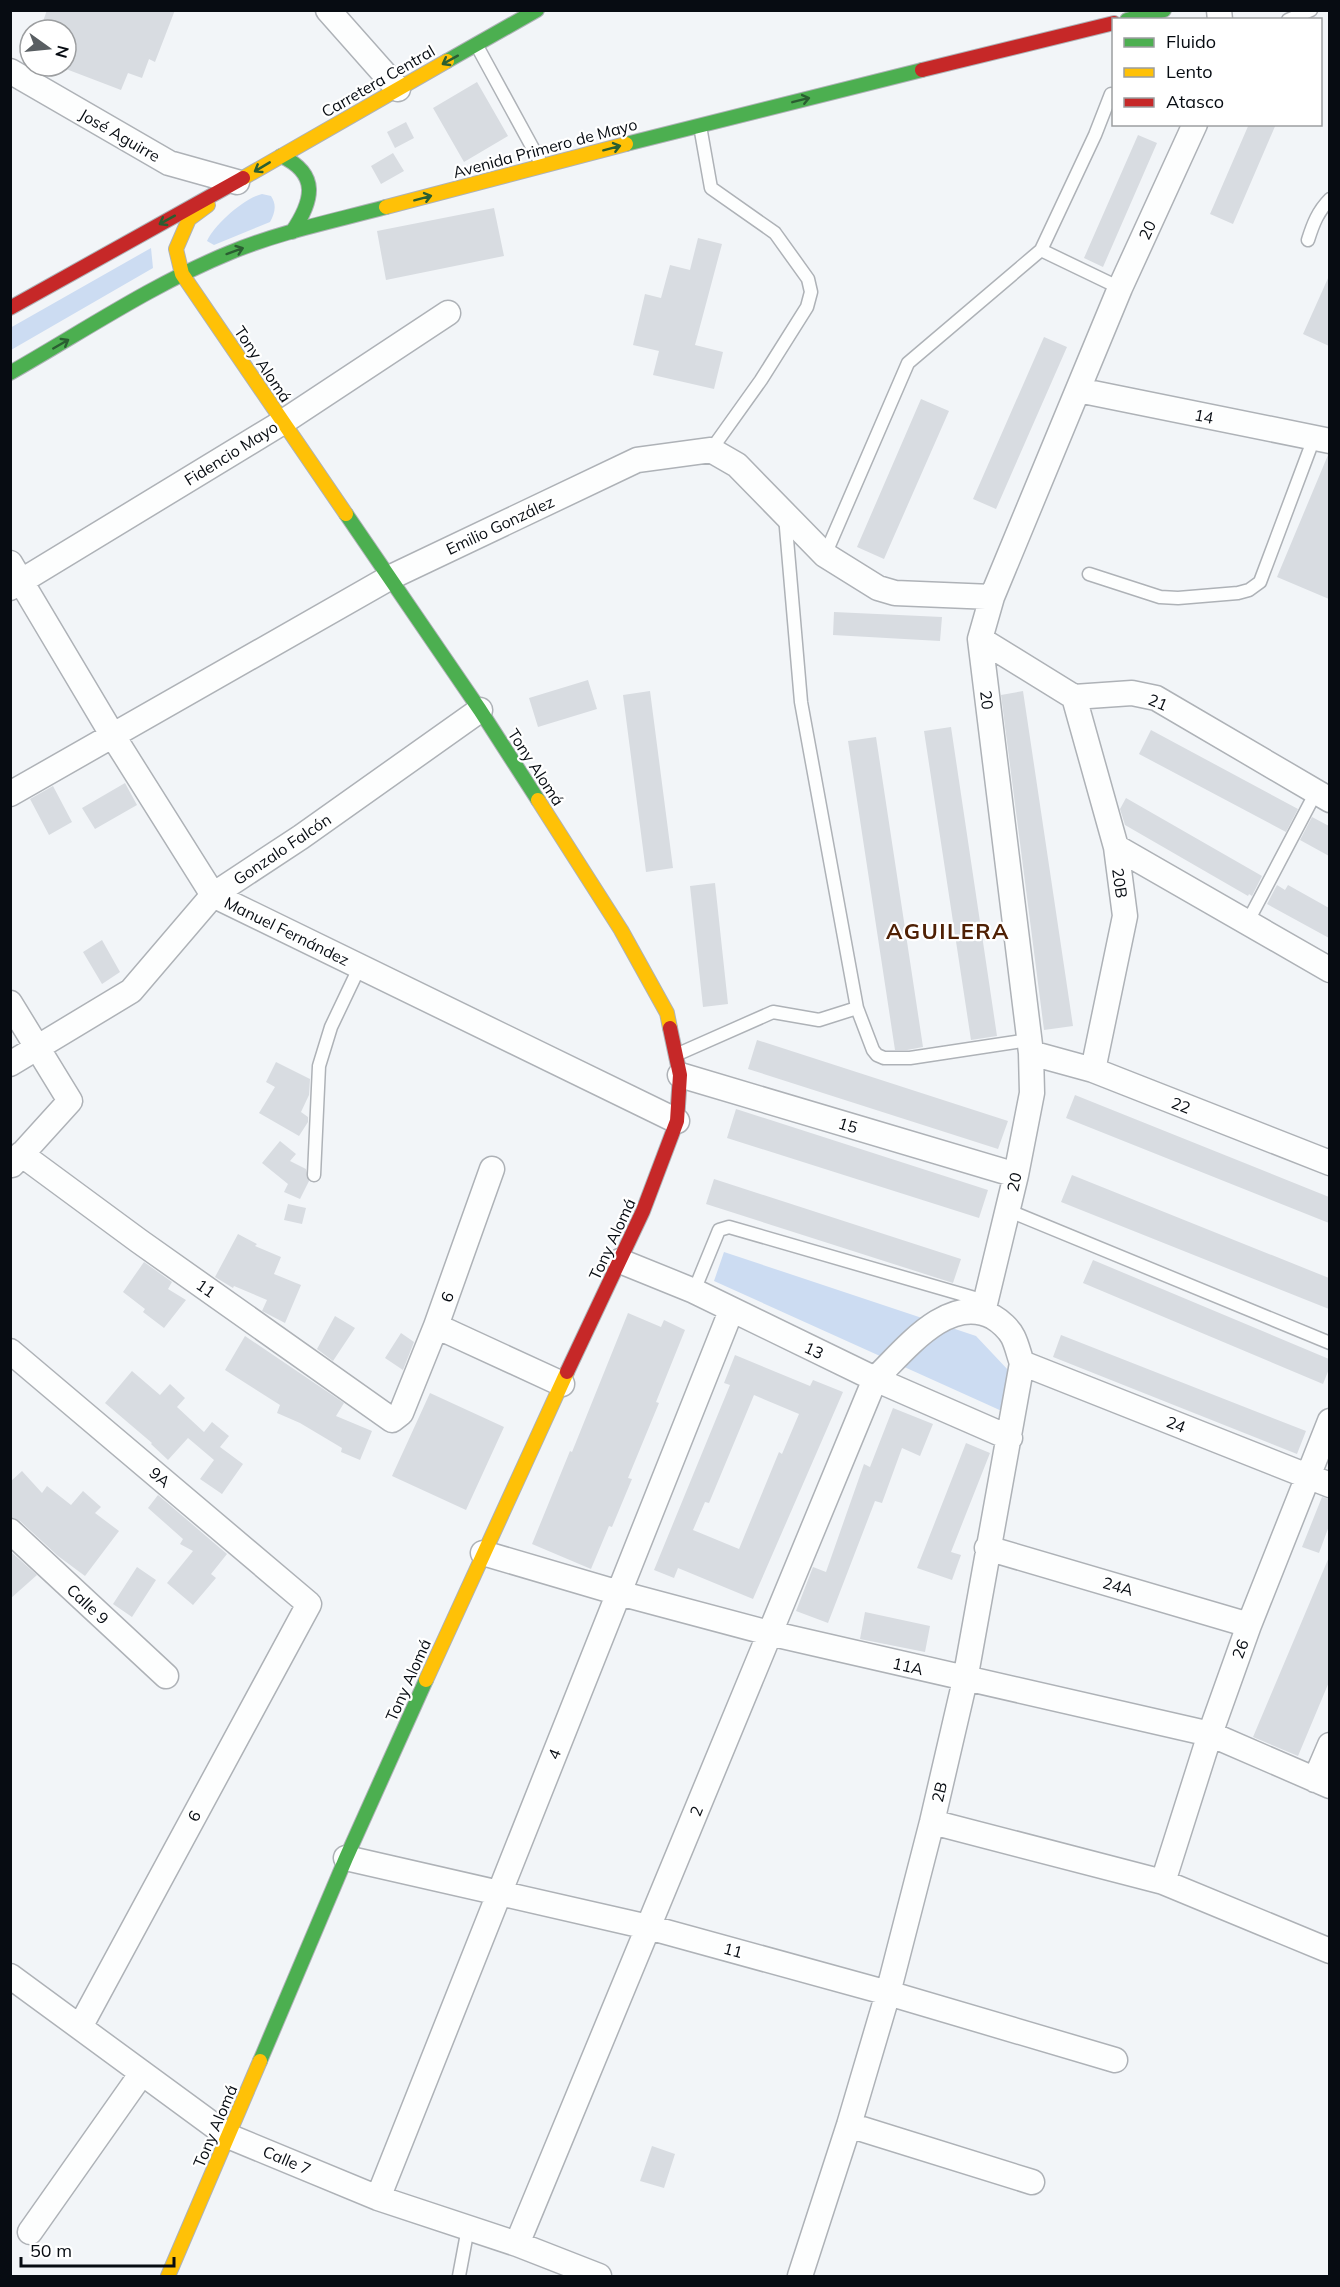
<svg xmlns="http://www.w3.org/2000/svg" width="1340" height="2287" font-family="Mulish,sans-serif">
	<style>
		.green { fill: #ccdcf2 }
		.building { fill: #d8dce1; fill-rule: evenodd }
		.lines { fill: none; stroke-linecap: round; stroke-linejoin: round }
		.lane-casing { stroke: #aeb2b7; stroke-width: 15 }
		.street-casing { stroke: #aeb2b7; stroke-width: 27 }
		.fast-casing { stroke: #aeb2b7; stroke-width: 16 }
		.slow-casing { stroke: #aeb2b7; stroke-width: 16 }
		.jam-casing { stroke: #aeb2b7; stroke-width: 16 }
		.lane { stroke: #fdfefe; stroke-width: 12 }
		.street { stroke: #fdfefe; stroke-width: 24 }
		.fast { stroke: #4caf50; stroke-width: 14 }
		.slow { stroke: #ffc107; stroke-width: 14 }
		.jam { stroke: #c62828; stroke-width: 14 }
		.oneway { stroke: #2a5e31 }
		.labels { text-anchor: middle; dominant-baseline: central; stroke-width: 4.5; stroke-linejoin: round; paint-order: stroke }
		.street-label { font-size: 16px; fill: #070c12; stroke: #fff }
		.district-label { font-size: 22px; font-weight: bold; letter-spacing: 1.5px; fill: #4f2004; stroke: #fff }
	</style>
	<rect width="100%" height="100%" fill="#f2f5f8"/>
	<path class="green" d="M262 194 271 196C277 205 275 213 270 222L214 245 207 241C214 225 244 198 262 194Z
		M151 248 153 268 11 350 10 328Z
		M724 1252 976 1336 1009 1371 1004 1412 714 1281Z"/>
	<path class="building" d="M47 10H175L155 62 149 59 142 78 128 73 121 90 66 69V30H40Z
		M477 82 508 136 464 162 433 108Z
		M406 122 414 138 395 148 387 132Z
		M1249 124H1276L1233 224 1210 214Z
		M1138 135 1157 143 1103 267 1084 258Z
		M393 153 404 171 381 184 371 166Z
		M494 208 504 256 386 280 377 231Z
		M698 238 722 244 695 345 723 352 714 389 653 375 659 351 633 345 645 294 661 298 670 265 690 270Z
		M1329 276V346L1303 334Z
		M1044 337 1067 347 996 509 973 499Z
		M921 399 949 411 884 559 857 547Z
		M1328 455H1329V599L1277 577Z
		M834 612 942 617 940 641 833 635Z
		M588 680 597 709 538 727 529 698Z
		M650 691 673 868 646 872 623 695Z
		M1023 691 1073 1026 1044 1030 1001 695Z
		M951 727 997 1036 971 1040 924 731Z
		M1151 730 1298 809 1286 832 1139 754Z
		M876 737 923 1047 907 1050H895L848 741Z
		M125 783 137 805 95 829 82 808Z
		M53 786 72 822 49 835 30 799Z
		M1126 798 1262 876 1252 896 1249 894 1248 896 1125 825 1120 809Z
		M1312 817 1329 826V856L1300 840Z
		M715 883 728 1004 703 1007 690 886Z
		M1277 885 1285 890 1288 885 1329 908V938L1267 904Z
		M102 940 120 972 102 984 83 952Z
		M757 1040 1008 1121 998 1149 748 1069Z
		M276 1062 310 1079 309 1095 301 1112 308 1117V1122L299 1136 259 1113 275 1087 266 1082Z
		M1075 1095 1329 1197V1223L1066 1118Z
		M736 1109 988 1190 979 1218 727 1138Z
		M280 1141 296 1154 290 1161 306 1169 309 1181 300 1199 284 1192 288 1184 262 1163Z
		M1072 1175 1329 1278V1309L1061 1202Z
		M714 1179 961 1259 953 1283 706 1204Z
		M288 1204 306 1208 302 1224 284 1220Z
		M238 1234 257 1244 255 1246 281 1257 274 1274 301 1285 285 1323 262 1311 267 1300 234 1286 233 1288 215 1277Z
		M1093 1260 1329 1359V1369L1323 1384 1083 1283Z
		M144 1262 172 1282 168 1289 186 1300 164 1328 143 1312 145 1309 123 1292Z
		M628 1313 661 1327 664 1320 685 1330 656 1402 659 1403 628 1478 632 1479 612 1527 609 1526 591 1569 532 1544 570 1451 572 1452Z
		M335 1316 355 1328 333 1361 317 1349Z
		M401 1333 414 1342 403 1370 385 1358Z
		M1061 1335 1306 1431 1297 1454 1053 1357Z
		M245 1336 344 1403 336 1416 372 1431 360 1460 341 1452 342 1448 300 1423 277 1413 280 1405 225 1370Z
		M735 1355 810 1386 813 1380 843 1392 753 1599 678 1568 674 1578 654 1570 730 1385 724 1383ZM754 1395 799 1414 782 1454 779 1452 739 1549 693 1530 705 1502 709 1503Z
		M132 1371 160 1395 170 1384 185 1398 177 1407 204 1432 212 1422 229 1436 220 1447 243 1464 222 1494 200 1479 214 1460 188 1438 168 1460 151 1444 152 1443 105 1403Z
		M430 1393 504 1427 466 1510 392 1476Z
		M893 1408 933 1424 920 1456 902 1448 882 1503 875 1501 828 1623 796 1611 813 1567 826 1572 864 1464 870 1467Z
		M966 1443 990 1453 951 1552 961 1555 952 1580 917 1568Z
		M22 1471 42 1493 47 1486 71 1505 83 1491 101 1507 95 1513 119 1531 85 1576 58 1556 20 1521 10 1517V1482Z
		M158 1495 227 1554 211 1574 216 1578 193 1605 167 1583 193 1551 180 1544 183 1539 148 1508Z
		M1322 1497 1329 1499V1526L1319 1553 1302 1547Z
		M10 1551 37 1575 10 1599Z
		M1329 1557V1682L1298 1756 1253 1737Z
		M137 1567 156 1580 132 1617 113 1604Z
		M865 1612 930 1626 925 1652 860 1639Z
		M652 2146 675 2154 664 2188 640 2181Z"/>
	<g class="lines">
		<g class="lane-casing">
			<path id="lane" d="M1288 20 1311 10
				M477 46 542 165
				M700 126 711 188 775 233 808 279 811 292 807 307 761 380 711 450
				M1308 240C1313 224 1318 211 1330 199
				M1041 250 1120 288
				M785 516 801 702 857 1008 873 1050 877 1055 884 1058H910L1029 1040
				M825 555 908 363 1041 250 1095 135 1111 94
				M1089 574 1160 597 1178 598 1238 593 1249 590 1260 582 1314 438
				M1247 923 1316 792
				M678 1054 773 1012 819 1020 857 1008
				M314 1175 319 1066 331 1027 360 966
				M1007 1210 1330 1343
				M694 1291 719 1230 729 1227 985 1301
				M459 2276 468 2228"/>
		</g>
		<g class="street-casing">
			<path id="street" d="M328 10 398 89
				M1219 10 1220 20
				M10 71 169 163 237 182
				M1078 390 1330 441
				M10 563 113 736 213 895 677 1121
				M10 588 283 422 448 313
				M980 639 1074 697 1132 693 1156 698 1330 800
				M1074 697 1116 847 1125 916 1093 1070
				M10 794 389 578 637 460 711 450 737 465 825 555 878 588 895 593 992 597
				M1116 847 1330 970
				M10 1003 70 1101 12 1165
				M1031 1053 1093 1070 1330 1163
				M10 1064 131 991 213 895 301 837 480 710
				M680 1075 1016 1175
				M21 1154 139 1241 392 1420 401 1413 436 1326 492 1169
				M620 1261 694 1291 875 1379 1010 1438
				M983 1312 1016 1175 1032 1093 1031 1053 980 639 992 597 1120 288 1195 124
				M436 1326 562 1384
				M10 1351 309 1604 80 2027
				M1022 1363 1330 1485
				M10 1531 166 1676
				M987 1548 1249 1625
				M483 1553 619 1593 769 1633 1210 1734 1330 1786
				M1315 1780 1330 1745
				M932 1822 1163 1882 1330 1951
				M346 1858 648 1927 888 1993 1115 2060
				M1163 1882 1210 1734 1249 1625 1330 1421
				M10 1976 228 2136 378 2198 517 2244 599 2276
				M849 2125 1032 2182
				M378 2198 731 1311
				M30 2232 142 2073
				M517 2244 875 1379C904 1351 948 1293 993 1317 1000 1321 1009 1329 1013 1337 1017 1345 1019 1355 1022 1363L965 1680 932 1822 888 1993 849 2125 800 2276"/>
		</g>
		<g class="fast-casing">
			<path id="fast" d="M1127 20 1164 10
				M447 61 537 10
				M626 144 922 70
				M281 156C320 174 313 201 292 232
				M10 373C82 332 153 284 229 253 279 232 334 221 386 207
				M346 514 480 710 538 800
				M260 2061 346 1858 426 1680"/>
		</g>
		<g class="slow-casing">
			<path id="slow" d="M243 178 447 61
				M386 207 626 144
				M182 274 346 514
				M182 274 176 249 189 219 208 205
				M538 800 621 930 667 1013 670 1028
				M426 1680 567 1372
				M168 2276 260 2061"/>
		</g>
		<g class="jam-casing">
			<path id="jam" d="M922 70 1114 23
				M10 308 243 178
				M567 1372 643 1211 677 1121 680 1075 670 1028"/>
		</g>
		<use href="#lane" class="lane"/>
		<use href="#street" class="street"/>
		<use href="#fast" class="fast"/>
		<use href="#slow" class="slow"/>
		<use href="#jam" class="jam"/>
	</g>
	<defs><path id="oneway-shaft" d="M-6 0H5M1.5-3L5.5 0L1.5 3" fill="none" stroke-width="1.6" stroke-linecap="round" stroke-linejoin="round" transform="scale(1.5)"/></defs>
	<g class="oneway">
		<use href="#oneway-shaft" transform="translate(450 60) rotate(151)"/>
		<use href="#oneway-shaft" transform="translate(801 100) rotate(-14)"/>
		<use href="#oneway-shaft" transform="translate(612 148) rotate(-15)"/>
		<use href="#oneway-shaft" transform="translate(262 167) rotate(149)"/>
		<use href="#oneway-shaft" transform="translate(423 198) rotate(-15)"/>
		<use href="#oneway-shaft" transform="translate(167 220) rotate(151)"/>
		<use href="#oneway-shaft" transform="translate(235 251) rotate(-20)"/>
		<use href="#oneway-shaft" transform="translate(61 344) rotate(-30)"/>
	</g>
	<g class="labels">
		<g class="street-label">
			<text transform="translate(378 81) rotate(-30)">Carretera Central</text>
			<text transform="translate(120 135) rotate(30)">José Aguirre</text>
			<text transform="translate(545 148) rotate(-15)">Avenida Primero de Mayo</text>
			<text transform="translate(1147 230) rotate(-65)">20</text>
			<text transform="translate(263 364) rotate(56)">Tony Alomá</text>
			<text transform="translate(1204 416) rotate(11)">14</text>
			<text transform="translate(231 453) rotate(-32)">Fidencio Mayo</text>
			<text transform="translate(500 525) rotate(-25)">Emilio González</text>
			<text transform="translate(987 700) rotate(83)">20</text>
			<text transform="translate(1158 702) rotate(23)">21</text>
			<text transform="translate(536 767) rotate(57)">Tony Alomá</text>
			<text transform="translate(282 849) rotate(-34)">Gonzalo Falcón</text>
			<text transform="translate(1120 883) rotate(82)">20B</text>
			<text transform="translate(287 931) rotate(26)">Manuel Fernández</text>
			<text transform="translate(1181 1105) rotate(21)">22</text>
			<text transform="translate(848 1125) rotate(17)">15</text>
			<text transform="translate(1014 1182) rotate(-77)">20</text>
			<text transform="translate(612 1239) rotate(-65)">Tony Alomá</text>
			<text transform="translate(206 1288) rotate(35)">11</text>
			<text transform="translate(447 1297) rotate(-70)">6</text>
			<text transform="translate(814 1350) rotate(25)">13</text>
			<text transform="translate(1176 1424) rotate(21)">24</text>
			<text transform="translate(160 1477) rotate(40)">9A</text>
			<text transform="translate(1118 1586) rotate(16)">24A</text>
			<text transform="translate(88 1604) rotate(43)">Calle 9</text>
			<text transform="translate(1240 1649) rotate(-70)">26</text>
			<text transform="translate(908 1666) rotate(13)">11A</text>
			<text transform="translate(408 1680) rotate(-66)">Tony Alomá</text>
			<text transform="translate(554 1754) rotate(-68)">4</text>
			<text transform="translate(939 1792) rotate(-77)">2B</text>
			<text transform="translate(696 1811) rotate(-68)">2</text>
			<text transform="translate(194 1816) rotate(-62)">6</text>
			<text transform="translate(733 1950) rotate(15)">11</text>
			<text transform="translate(215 2126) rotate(-67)">Tony Alomá</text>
			<text transform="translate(287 2160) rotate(23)">Calle 7</text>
		</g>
		<g class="district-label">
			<text x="948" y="931">AGUILERA</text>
		</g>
	</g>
	<rect width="1340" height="2287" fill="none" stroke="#070c12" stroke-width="24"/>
	<rect x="1112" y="18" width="210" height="108" fill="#ffffff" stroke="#9c9ea0" stroke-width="1.5"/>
	<rect x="1124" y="38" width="30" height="9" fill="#4caf50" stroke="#9c9ea0" stroke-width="1.5"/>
	<text x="1166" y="48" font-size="18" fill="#070c12">Fluido</text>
	<rect x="1124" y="68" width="30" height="9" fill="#ffc107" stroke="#9c9ea0" stroke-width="1.5"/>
	<text x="1166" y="78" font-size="18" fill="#070c12">Lento</text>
	<rect x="1124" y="98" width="30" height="9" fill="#c62828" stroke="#9c9ea0" stroke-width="1.5"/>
	<text x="1166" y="108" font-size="18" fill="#070c12">Atasco</text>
	<g transform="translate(48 48) rotate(105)"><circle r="28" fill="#ffffff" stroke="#9c9ea0" stroke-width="1.5"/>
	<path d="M0-4.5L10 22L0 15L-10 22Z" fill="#595e62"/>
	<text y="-9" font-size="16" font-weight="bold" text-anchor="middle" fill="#070c12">N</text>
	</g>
	<path d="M21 2257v9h153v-9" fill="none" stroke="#070c12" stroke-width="3"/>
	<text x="30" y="2257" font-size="18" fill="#070c12" stroke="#ffffff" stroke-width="4.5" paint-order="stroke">50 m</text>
</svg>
